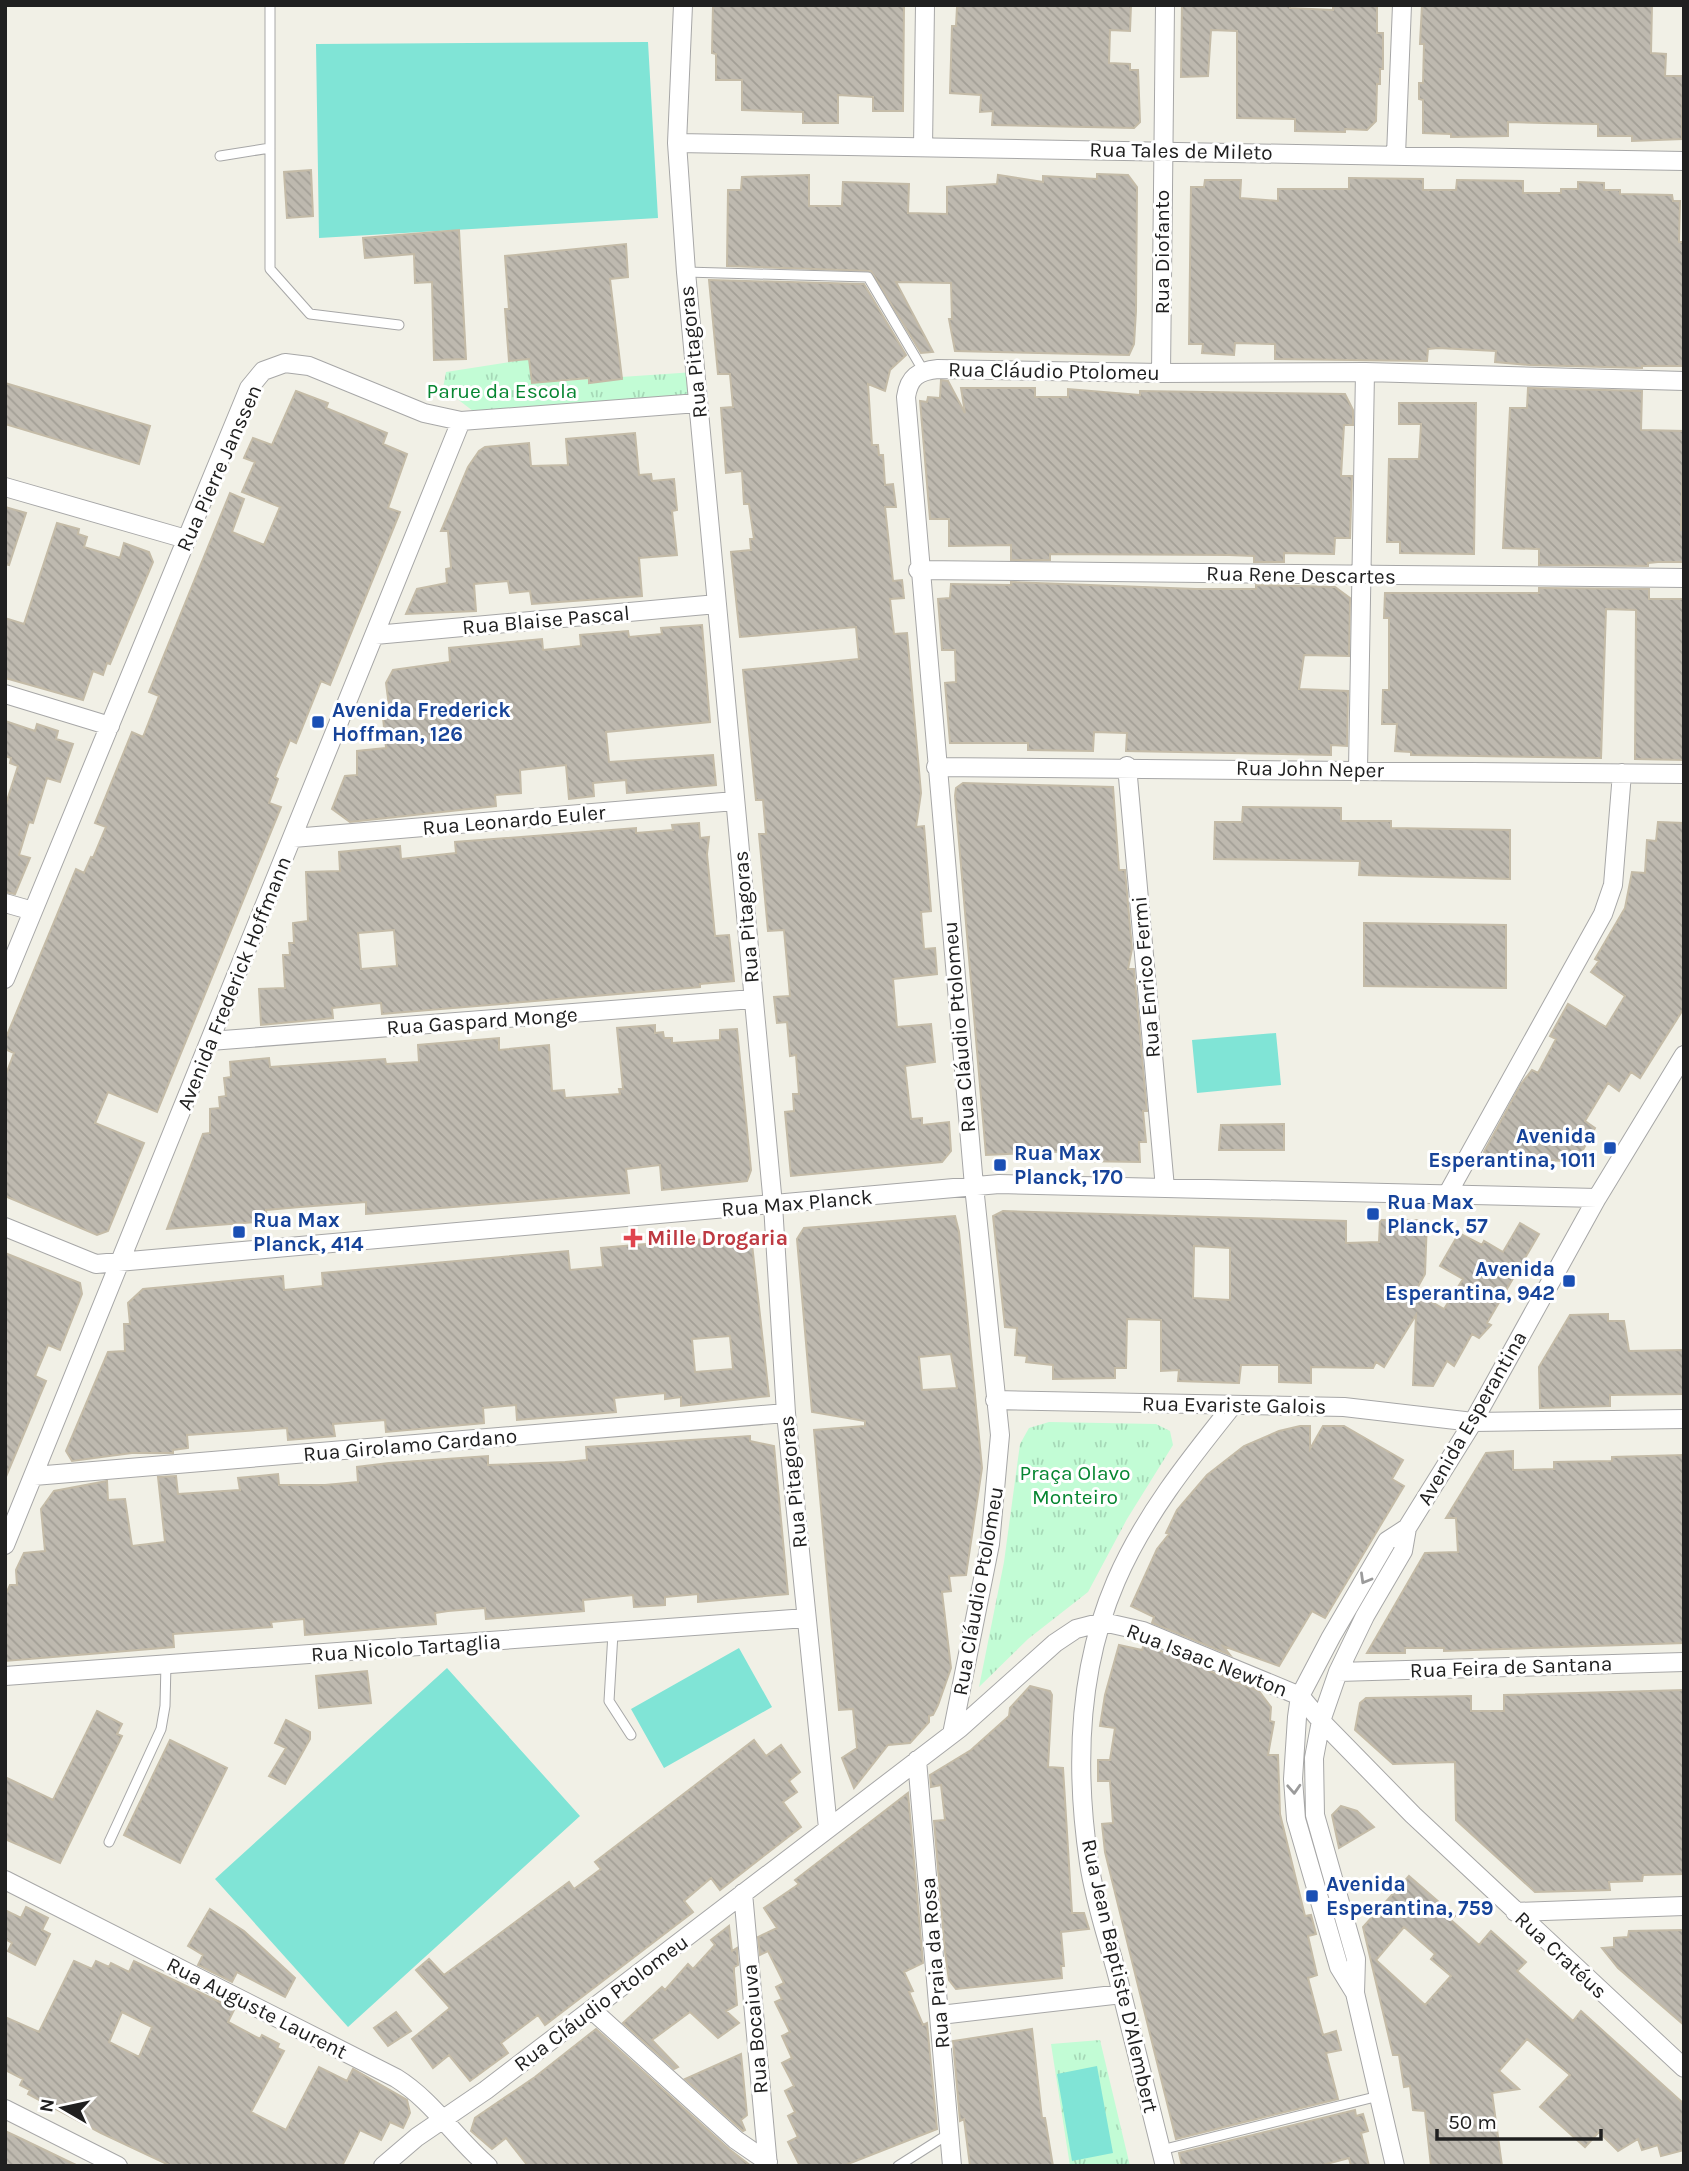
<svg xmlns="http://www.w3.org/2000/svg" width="1689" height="2171" font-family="Karla,sans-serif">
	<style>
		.park { fill: url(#park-tufts) }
		.pitch { fill: #80e4d6 }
		.building { fill: url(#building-back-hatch); stroke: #c4bba7; stroke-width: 2; fill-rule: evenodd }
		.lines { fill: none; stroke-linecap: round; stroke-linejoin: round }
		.lane-casing { stroke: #a7a7a7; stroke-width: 11 }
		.street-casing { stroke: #a7a7a7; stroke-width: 20 }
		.lane { stroke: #fff; stroke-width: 9 }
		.street { stroke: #fff; stroke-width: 18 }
		.oneway { stroke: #9b9b9b }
		.transit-dot { fill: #1a4fb4; stroke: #fff; stroke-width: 2.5 }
		.health-dot { fill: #e0444e; stroke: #fff; stroke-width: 2.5 }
		.labels { text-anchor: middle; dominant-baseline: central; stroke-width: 6; stroke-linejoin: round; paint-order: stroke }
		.street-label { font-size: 21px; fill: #202020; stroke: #fff }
		.park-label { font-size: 21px; fill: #068631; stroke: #fff }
		.transit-label { font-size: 21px; font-weight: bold; fill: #164399; stroke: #fff; text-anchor: start }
		.health-label { font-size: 21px; font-weight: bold; fill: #be3a42; stroke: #fff; text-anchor: start }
	</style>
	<defs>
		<pattern id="park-tufts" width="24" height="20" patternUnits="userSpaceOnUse" patternTransform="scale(1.75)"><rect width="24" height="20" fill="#c2fcd5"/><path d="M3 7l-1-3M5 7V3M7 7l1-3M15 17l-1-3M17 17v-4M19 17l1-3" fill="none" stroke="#a6d8b7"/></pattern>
		<pattern id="building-back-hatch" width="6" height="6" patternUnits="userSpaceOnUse" patternTransform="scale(1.75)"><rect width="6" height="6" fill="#beb9af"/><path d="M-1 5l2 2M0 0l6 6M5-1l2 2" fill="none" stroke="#a39f96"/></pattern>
	</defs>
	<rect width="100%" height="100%" fill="#f1f0e6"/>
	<path class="park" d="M529 359 532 383 695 372 698 403 486 421 443 388 446 372Z
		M1049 1422 1156 1424 1170 1431 1173 1445 1127 1519 1088 1592 1028 1639 979 1687 1004 1562 1020 1444 1029 1428Z
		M1100 2040 1130 2166H1070L1051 2044Z"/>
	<path class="pitch" d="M648 42 658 218 319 238 316 44Z
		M1276 1033 1281 1085 1197 1093 1192 1040Z
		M739 1648 772 1707 664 1768 631 1709Z
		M447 1668 580 1816 348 2027 215 1879Z
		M1097 2066 1113 2153 1072 2161 1057 2074Z"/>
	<path class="building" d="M713 5H904L903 111H873V97L838 95V123H803V112L742 110V80H716V54L712 53Z
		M969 5H1131L1130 31 1110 30 1109 63 1130 64V70H1138L1140 122 1134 128 992 125 993 111 980 112 981 95 950 93 952 26H956L957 7Z
		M1182 5H1290V8L1333 10V5H1377V33H1383V69H1380V84H1377L1376 121 1367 130 1345 129V132L1295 131V119L1237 118V31L1211 30 1208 76 1181 77Z
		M1422 5H1652L1651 53 1666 54 1665 76H1683L1682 139 1632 141V136H1598V124L1545 123 1508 122V136L1451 137V134L1423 133V100L1419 99V83H1423L1424 44H1420Z
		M311 170 313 216 287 218 284 172Z
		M1097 174 1128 175 1137 187 1136 311 1134 344 1129 355 955 351 949 319H952L951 283 896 282 933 352 921 353 871 271 727 266 728 190H741L742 177 809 175V206H842L843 182 909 184 908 213 947 214V187L997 184 998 175 1043 182V176L1097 179Z
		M1349 178 1423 179V190H1456L1457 180 1523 181V193H1561V189H1578V182L1604 183V190H1620V194L1672 195 1673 201H1680L1679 242H1684V366H1642V368L1530 365 1495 362 1496 351 1438 348 1428 349 1427 361 1275 359V344L1235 343 1234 355 1202 353 1203 344H1189L1191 187H1204L1205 180H1241L1240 198 1278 201V189H1349Z
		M459 230 466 359 434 360 432 282 415 283 414 254 365 258 363 238Z
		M626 244 628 277 610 279 622 379 589 383V378L532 383 529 359 509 361 505 309H509L505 256Z
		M709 280 864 284 906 355 890 370 885 391 868 384 872 445H878L879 455H883L885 485 893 484 896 507H885L893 581 902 580 904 598 890 599 894 634 907 633 921 793 916 827 924 826 931 911 921 912 924 949 935 948 937 974 893 979 897 1027 931 1024 935 1062 905 1066 911 1119 922 1118V1125L949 1122 951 1151 942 1162 791 1176 785 1112 794 1111 793 1094H799L796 1055 790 1056 787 1022 777 1023 774 997 790 996 784 930 768 931 759 834H766L763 800H756L743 670 859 659 856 627 740 637 731 552 751 550 750 539H754L749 504H744L742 471 726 473 721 408 733 407 730 374H718Z
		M941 380 948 381 965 413 961 388H1035V397H1068V389L1140 395V391L1345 394 1353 410V425H1344L1341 476H1352L1350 538H1335L1334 554 1284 553V562H1254V556L1229 555 1050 554V560H1011V545L949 546V519H930L920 401 927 402 928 397 940 398Z
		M5 383 150 426 139 464 5 424Z
		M1528 388 1642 391 1641 430 1684 431 1681 530H1684V562H1658L1648 563V566L1539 565V549L1503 548 1510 408H1527Z
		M296 391 328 403 326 408 387 433 383 444 407 454 388 508 400 512 330 685 321 681 296 743 290 740 275 777 278 779 269 803 281 807 157 1112 108 1092 95 1123 144 1143 108 1231 97 1235 5 1196V1077L14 1053 5 1049V1040L76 869 84 873 91 857 93 858 106 827 95 823 132 732 143 737 159 696 149 692 230 493 244 499 232 532 264 545 280 507 242 492 255 462 244 458 253 438 272 445Z
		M1399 403H1476L1474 554 1400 553V542H1387L1389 459H1419L1421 424H1399Z
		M635 433 639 475 651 474 652 481 674 479 677 510 672 511 677 555 639 558 642 596 532 604 530 591 510 593 508 581 474 584 476 611 406 614 417 589 447 583 446 569 451 568 448 531H441L468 467 479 451 485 447 529 443 531 466 568 465 566 439Z
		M5 507 26 513 9 565 5 564Z
		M57 523 79 529 78 534 87 537 84 547 120 558 124 543 149 552 153 562 110 664 107 663 103 675 93 671 83 700 5 678V618L24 624Z
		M1011 582 1196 589H1256V585L1335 587 1350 598 1349 656 1304 655 1299 689 1348 691 1347 746 1331 745V755L1126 751 1127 733 1094 732 1093 751 1028 750V743H950L945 683 956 682 955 650H942L938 599 950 598 951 584 1011 585Z
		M1539 588 1649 589V599H1684V760L1635 759 1636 610 1606 609 1601 758 1411 755V752L1395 751 1397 724H1382L1383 690H1389V618H1384L1385 593H1539Z
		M702 625 710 722 606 732 609 762 713 755 716 785 627 793 626 780 593 783 594 796 569 799 566 765 520 770 521 793 495 795 496 806 350 822 332 809 345 776 357 775V751L386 748 382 707 389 706 386 683 393 670 450 662 449 648 542 639 543 650 581 646 580 635 628 631 629 637 662 634 661 628Z
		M5 721 35 731 37 724 58 731 56 739 73 744 60 782 47 778 33 823 29 822 19 855 30 858 15 894 5 892V807L18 766 10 763 11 758 5 756Z
		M963 783 1113 787 1119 870H1125L1132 949 1128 969H1134L1147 1111H1143L1146 1142H1139L1140 1162 1078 1161 1074 1151 986 1155 955 796 956 788Z
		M1243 807 1341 808V821H1391V828L1510 830V879L1359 875 1360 861 1214 859 1215 822H1242Z
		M1658 822 1684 823V1008L1640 1078 1631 1072 1619 1091 1608 1083 1585 1121 1595 1128 1579 1157 1570 1161 1494 1159 1484 1152 1521 1084 1532 1070 1538 1073 1556 1039 1550 1036 1568 1004 1606 1027 1625 996 1591 972 1599 961 1595 959 1625 908 1632 872 1645 873 1647 840 1656 841Z
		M699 823 700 838 709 837 707 854 715 936 729 935 734 981 700 984V987L382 1014 381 1003 332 1008 333 1018 261 1025 259 989 285 988 283 955H290L289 943H294L293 923 308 921 306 872 340 871 339 852 400 846 401 859 456 853 455 842 636 828V833L673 830 672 825ZM394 930 397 966 361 969 358 933Z
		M1364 923 1506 925V988L1364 986Z
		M655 1025V1033L663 1032 664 1038H672V1043L720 1040V1030L737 1029 751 1170 747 1181 662 1190 660 1165 626 1169 629 1193 366 1214V1202L300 1207 266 1210 267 1221 167 1229 203 1134 210 1133V1109L220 1108 219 1097 226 1096 224 1078 231 1077 230 1062 269 1058 270 1067 385 1059 386 1064 419 1062 418 1045 499 1038V1050L549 1045 552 1091 564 1090 565 1098 620 1094 619 1089H623L617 1028Z
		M1284 1124V1150H1219L1221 1125Z
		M1003 1211 1346 1221V1243L1379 1242 1380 1220H1427L1425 1274 1415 1292 1444 1309 1463 1279 1440 1266 1459 1233 1482 1245 1484 1241 1503 1252 1520 1223 1539 1234 1487 1323 1491 1325 1479 1338 1472 1334 1454 1366 1447 1361 1433 1386 1413 1385 1416 1315 1384 1367 1376 1362 1373 1368 1311 1367V1383L1279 1382V1365H1241L1239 1383 1178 1381 1179 1370 1161 1371V1320L1127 1319 1126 1368H1115V1378L1053 1379V1365L1026 1362 1027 1356 1015 1355 1017 1328 1005 1327 993 1216ZM1194 1246 1230 1248V1300L1193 1298Z
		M955 1216 959 1232 982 1468 966 1575 949 1576 951 1591 942 1592 951 1668 938 1705 933 1715 929 1716V1722L910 1743 888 1745 854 1788 842 1758 857 1748 853 1709 839 1710 814 1430 865 1426V1421L812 1412 797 1239 804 1228ZM951 1354 957 1388 922 1390 919 1357Z
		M751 1235 769 1396 681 1406V1397L665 1399V1393L614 1398 616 1412 517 1420 516 1405 483 1408 484 1423 386 1432 385 1420 333 1424 335 1436 288 1440 287 1428 187 1435 188 1448 173 1450V1453H132L72 1461 66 1451 108 1352 125 1351 124 1324H130L128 1303 143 1289 283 1276 284 1290 323 1286 322 1273 568 1251 570 1270 603 1267 601 1248ZM730 1336 733 1369 695 1372 692 1339Z
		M5 1253 80 1283 82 1294 60 1350 48 1345 35 1376 46 1381 5 1479Z
		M1608 1314V1321H1624L1629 1351 1684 1350V1394L1610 1395V1406L1540 1408 1539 1367 1570 1315Z
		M1300 1426H1310V1449L1323 1426H1344L1403 1460 1392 1479 1404 1486 1325 1618 1312 1611 1279 1666 1223 1646 1230 1655 1152 1623 1154 1617 1131 1606 1157 1549 1169 1534 1166 1533 1177 1510 1207 1475 1244 1446 1279 1431Z
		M750 1436V1441L774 1446 788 1594 698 1602V1594L665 1597V1605L634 1607 633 1595 583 1600 584 1611 486 1619 485 1608 448 1611 435 1613 436 1624 305 1635 304 1619 271 1622 272 1627 173 1634 174 1647 5 1661V1596L10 1585H17L16 1570 24 1553 45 1551 41 1509 54 1491 107 1481 108 1500 125 1499 132 1546 165 1542 158 1477 176 1476 178 1494 240 1490 238 1478 278 1474 279 1485H325L358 1482 357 1467 389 1463 488 1456V1465L565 1462 587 1460 586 1447Z
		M1513 1451V1470L1554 1469V1462L1612 1461V1457L1684 1455V1643L1444 1651V1648H1405V1653H1367L1425 1553 1458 1552 1456 1518H1446L1486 1453Z
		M1144 1644 1259 1691 1271 1707 1270 1721 1274 1722 1268 1755H1278L1280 1814 1305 1916 1311 1915 1316 1934 1308 1936 1317 1975 1308 1978 1323 2035 1336 2031 1341 2050 1326 2053 1338 2099 1176 2139 1105 1852 1102 1824 1113 1823 1110 1781H1098V1760H1110L1115 1728 1100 1726 1105 1695 1119 1645 1142 1650Z
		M367 1671 371 1703 319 1708 316 1676Z
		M1030 1686 1050 1691 1052 1695 1048 1767 1063 1768 1072 1913H1084L1089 1929 1061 1932 1064 1966H1061L1062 1978 956 1989 949 1980 945 1952 934 1821 945 1820 941 1785 931 1787 930 1775 971 1750 1009 1716 1010 1708Z
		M1684 1690V1874L1643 1875 1642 1881 1609 1882 1610 1890 1535 1892 1456 1820 1455 1762 1393 1764 1355 1730 1360 1703 1366 1698 1471 1696V1711H1504V1695Z
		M97 1711 122 1724 117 1734 122 1736 60 1863 5 1839V1777L53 1800Z
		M286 1720 310 1732V1739L285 1784 269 1776 286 1748 275 1743Z
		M170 1740 227 1768 180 1863 124 1835Z
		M754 1740 766 1756 781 1745 800 1772 789 1781 797 1792 783 1802 801 1827 720 1890 711 1878 684 1901 693 1912 545 2025 538 2015 501 2043 508 2053 470 2081 449 2055 433 2068 412 2039 450 2008 416 1970 429 1959 444 1975 569 1882 574 1889 601 1869 595 1862Z
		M908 1793 923 1963 904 1972 913 1991 909 1992 923 2025 927 2023 937 2129 843 2166H800L788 2142 798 2137 788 2116 795 2112 785 2091 794 2086 782 2063 792 2058 782 2036 790 2032 775 2002 782 1999 776 1987 784 1983 768 1951 760 1955 758 1937 777 1928 764 1908 799 1884 795 1880Z
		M1341 1806 1357 1811 1374 1827 1339 1848 1332 1815Z
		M1409 1876 1455 1916 1451 1920 1479 1945 1491 1931 1526 1962 1517 1971 1573 2021 1581 2011 1684 2104V2150L1661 2156 1658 2145 1642 2150 1638 2139 1618 2151 1599 2132 1585 2147 1540 2107 1570 2075 1527 2039 1499 2071 1519 2089 1492 2093 1502 2166H1431L1425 2111 1413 2110 1410 2086 1404 2087 1399 2055H1393L1363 1927ZM1404 1927 1435 1954 1431 1959 1451 1976 1425 2005 1376 1960Z
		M26 1907 48 1918 42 1930 50 1934 35 1965 8 1951 12 1943 5 1939V1910L21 1918Z
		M210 1909 244 1931 295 1978 285 1997 237 1972 232 1982 198 1965 203 1955 188 1946Z
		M729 1926 732 1951 737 1948 738 1965 734 1967V1972L737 2005 726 2011 739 2023 718 2038 690 2012 652 2040 678 2067 674 2069 623 2023 662 1987 665 1990 688 1964 693 1969 715 1945 711 1940Z
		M1684 1930V2025L1618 1968 1602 1948 1614 1947V1938L1628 1937 1629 1931Z
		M74 1961 92 1969 96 1961 109 1967 111 1963 129 1972 134 1961 224 2004 234 2010 228 2022 260 2039 262 2035 279 2044 277 2048 284 2051 251 2112 286 2130 319 2067 347 2081 353 2069 407 2100 410 2113 403 2128 390 2122 381 2140 360 2130 342 2166H171L101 2133 28 2094 30 2090 20 2085 23 2079 5 2070V2017L39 2032ZM122 2012 152 2027 139 2057 109 2042Z
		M396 2012 411 2031 388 2046 374 2028Z
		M596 2029 729 2149 751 2166H528L506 2138 492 2149 471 2131 475 2118 535 2077Z
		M1032 2029 1042 2118H1045L1053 2166H970L964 2119 960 2121 953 2041Z
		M741 2054 747 2115 741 2120 745 2130 743 2131 685 2079Z
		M1355 2110 1356 2116 1363 2114 1368 2131 1361 2133 1369 2166H1351L1349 2158 1319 2166H1182L1179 2153Z
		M5 2131 22 2139 78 2166H5Z"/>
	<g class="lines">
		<g class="lane-casing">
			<path id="lane" d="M270 5V269L310 314 399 325
				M220 156 270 148
				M686 272 868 277 923 370
				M613 1633 609 1701 631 1735
				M109 1842 161 1729 165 1706 166 1663
				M1161 2150 1379 2096
				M898 2166 950 2133"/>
		</g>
		<g class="street-casing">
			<path id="street" d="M683 5 677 143 686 272 773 1205 786 1413 828 1828
				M677 143 1684 161
				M923 147 925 5
				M1396 155 1402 5
				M1161 373 1165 5
				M5 487 186 539
				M918 570 1684 578
				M375 635 717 604
				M5 694 110 726
				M1127 766 1165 1188
				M936 767 1684 774
				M1358 770 1365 372
				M293 838 735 801
				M5 903 33 911
				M5 979 249 388 263 371 285 363 309 366 424 413 461 421 698 403
				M210 1041 753 999
				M1448 1193 1603 914 1613 885 1622 773
				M5 1227 96 1264 999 1184 1597 1198
				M995 1400 1344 1407 1473 1422 1684 1419
				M34 1476 786 1413
				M5 1545 461 421
				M1338 1672 1684 1662
				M5 1676 806 1618
				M952 1734 990 1544 1000 1435 974 1186 906 397C909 377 918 371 938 369L1161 373 1365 372 1684 381
				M917 1760 952 2166
				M5 1880 396 2078C433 2101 455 2138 488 2166
				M743 1893 768 2166
				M1515 1912 1684 1906
				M1355 1993 1339 1967 1296 1819 1293 1779 1297 1717 1300 1696 1331 1637 1387 1541 1407 1528
				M592 2010 736 2140 768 2162
				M940 2015 1122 1994
				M5 2109 118 2166
				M383 2166 417 2137 486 2090 960 1728 1055 1643 1076 1629 1103 1622 1143 1631 1300 1696 1321 1721 1413 1815 1684 2068
				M1165 2166C1150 2106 1135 2046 1120 1986 1110 1945 1095 1904 1089 1863 1075 1769 1078 1669 1116 1581 1144 1516 1189 1460 1233 1405
				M1395 2166 1355 1993 1356 1959 1315 1815 1314 1758 1321 1721 1338 1672 1365 1616 1403 1551 1407 1528 1473 1422 1597 1198 1684 1055"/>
		</g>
		<use href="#lane" class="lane"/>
		<use href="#street" class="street"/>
	</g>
	<defs><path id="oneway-chevron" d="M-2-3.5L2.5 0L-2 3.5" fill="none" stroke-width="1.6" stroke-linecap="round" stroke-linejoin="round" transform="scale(1.75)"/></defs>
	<g class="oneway">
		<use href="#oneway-chevron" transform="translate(1365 1579) rotate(120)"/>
		<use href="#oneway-chevron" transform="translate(1294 1789) rotate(87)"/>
	</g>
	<g class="transit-dot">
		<rect x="311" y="715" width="14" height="14" rx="3.5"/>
		<rect x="1603" y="1141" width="14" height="14" rx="3.5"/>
		<rect x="993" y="1158" width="14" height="14" rx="3.5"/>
		<rect x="1366" y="1207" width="14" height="14" rx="3.5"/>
		<rect x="232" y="1225" width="14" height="14" rx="3.5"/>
		<rect x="1562" y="1274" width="14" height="14" rx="3.5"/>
		<rect x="1305" y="1889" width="14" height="14" rx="3.5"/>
	</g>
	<path class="health-dot" d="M629.5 1227.5h7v7h7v7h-7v7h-7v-7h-7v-7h7z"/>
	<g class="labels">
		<g class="street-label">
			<text transform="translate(1181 151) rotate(1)">Rua Tales de Mileto</text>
			<text transform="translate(1162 252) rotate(-90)">Rua Diofanto</text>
			<text transform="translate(693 352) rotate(-96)">Rua Pitagoras</text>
			<text transform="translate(1054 371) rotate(1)">Rua Cláudio Ptolomeu</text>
			<text transform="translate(219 468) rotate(-66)">Rua Pierre Janssen</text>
			<text transform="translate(1301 575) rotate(1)">Rua Rene Descartes</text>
			<text transform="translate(546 620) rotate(-5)">Rua Blaise Pascal</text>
			<text transform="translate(1310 769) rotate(1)">Rua John Neper</text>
			<text transform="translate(514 820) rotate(-5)">Rua Leonardo Euler</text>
			<text transform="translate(746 917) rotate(-95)">Rua Pitagoras</text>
			<text transform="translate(1146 977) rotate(-95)">Rua Enrico Fermi</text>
			<text transform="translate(234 983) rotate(-68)">Avenida Frederick Hoffmann</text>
			<text transform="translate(482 1021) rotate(-4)">Rua Gaspard Monge</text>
			<text transform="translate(959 1027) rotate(-95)">Rua Cláudio Ptolomeu</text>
			<text transform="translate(797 1203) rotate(-5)">Rua Max Planck</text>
			<text transform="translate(1234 1405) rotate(1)">Rua Evariste Galois</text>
			<text transform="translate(1472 1418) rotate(-60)">Avenida Esperantina</text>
			<text transform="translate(410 1445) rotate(-5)">Rua Girolamo Cardano</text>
			<text transform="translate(793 1482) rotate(-96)">Rua Pitagoras</text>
			<text transform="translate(978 1591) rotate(-80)">Rua Cláudio Ptolomeu</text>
			<text transform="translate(406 1648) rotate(-4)">Rua Nicolo Tartaglia</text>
			<text transform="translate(1207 1660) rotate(21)">Rua Isaac Newton</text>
			<text transform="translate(1511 1667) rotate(-2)">Rua Feira de Santana</text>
			<text transform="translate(1561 1955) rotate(43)">Rua Cratéus</text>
			<text transform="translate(935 1963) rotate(-95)">Rua Praia da Rosa</text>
			<text transform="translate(1120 1976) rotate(77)">Rua Jean Baptiste D'Alembert</text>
			<text transform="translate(601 2003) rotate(-37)">Rua Cláudio Ptolomeu</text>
			<text transform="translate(257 2008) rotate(27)">Rua Auguste Laurent</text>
			<text transform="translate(755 2029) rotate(-95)">Rua Bocaiuva</text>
		</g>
		<g class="park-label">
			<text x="502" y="391">Parue da Escola</text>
			<text x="1075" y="1473">Praça Olavo<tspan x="1075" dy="24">Monteiro</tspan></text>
		</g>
		<g class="transit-label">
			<text x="332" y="710">Avenida Frederick<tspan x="332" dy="24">Hoffman, 126</tspan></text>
			<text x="1596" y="1136" text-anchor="end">Avenida<tspan x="1596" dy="24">Esperantina, 1011</tspan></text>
			<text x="1014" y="1153">Rua Max<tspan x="1014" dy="24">Planck, 170</tspan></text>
			<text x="1387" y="1202">Rua Max<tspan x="1387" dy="24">Planck, 57</tspan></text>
			<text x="253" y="1220">Rua Max<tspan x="253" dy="24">Planck, 414</tspan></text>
			<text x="1555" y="1269" text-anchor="end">Avenida<tspan x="1555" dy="24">Esperantina, 942</tspan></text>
			<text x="1326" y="1884">Avenida<tspan x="1326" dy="24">Esperantina, 759</tspan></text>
		</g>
		<g class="health-label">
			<text x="647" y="1238">Mille Drogaria</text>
		</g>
	</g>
	<rect width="1689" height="2171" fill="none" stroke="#202020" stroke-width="14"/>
	<g transform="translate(63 2108) rotate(279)" stroke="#ffffff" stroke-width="5" paint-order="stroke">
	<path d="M0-5L12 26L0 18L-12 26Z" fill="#202020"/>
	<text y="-10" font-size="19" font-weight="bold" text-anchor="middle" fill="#202020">N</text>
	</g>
	<path d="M1437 2129v10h164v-10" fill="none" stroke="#202020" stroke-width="3.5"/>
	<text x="1448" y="2129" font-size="21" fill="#202020" stroke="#ffffff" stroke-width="5" paint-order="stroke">50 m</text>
</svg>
